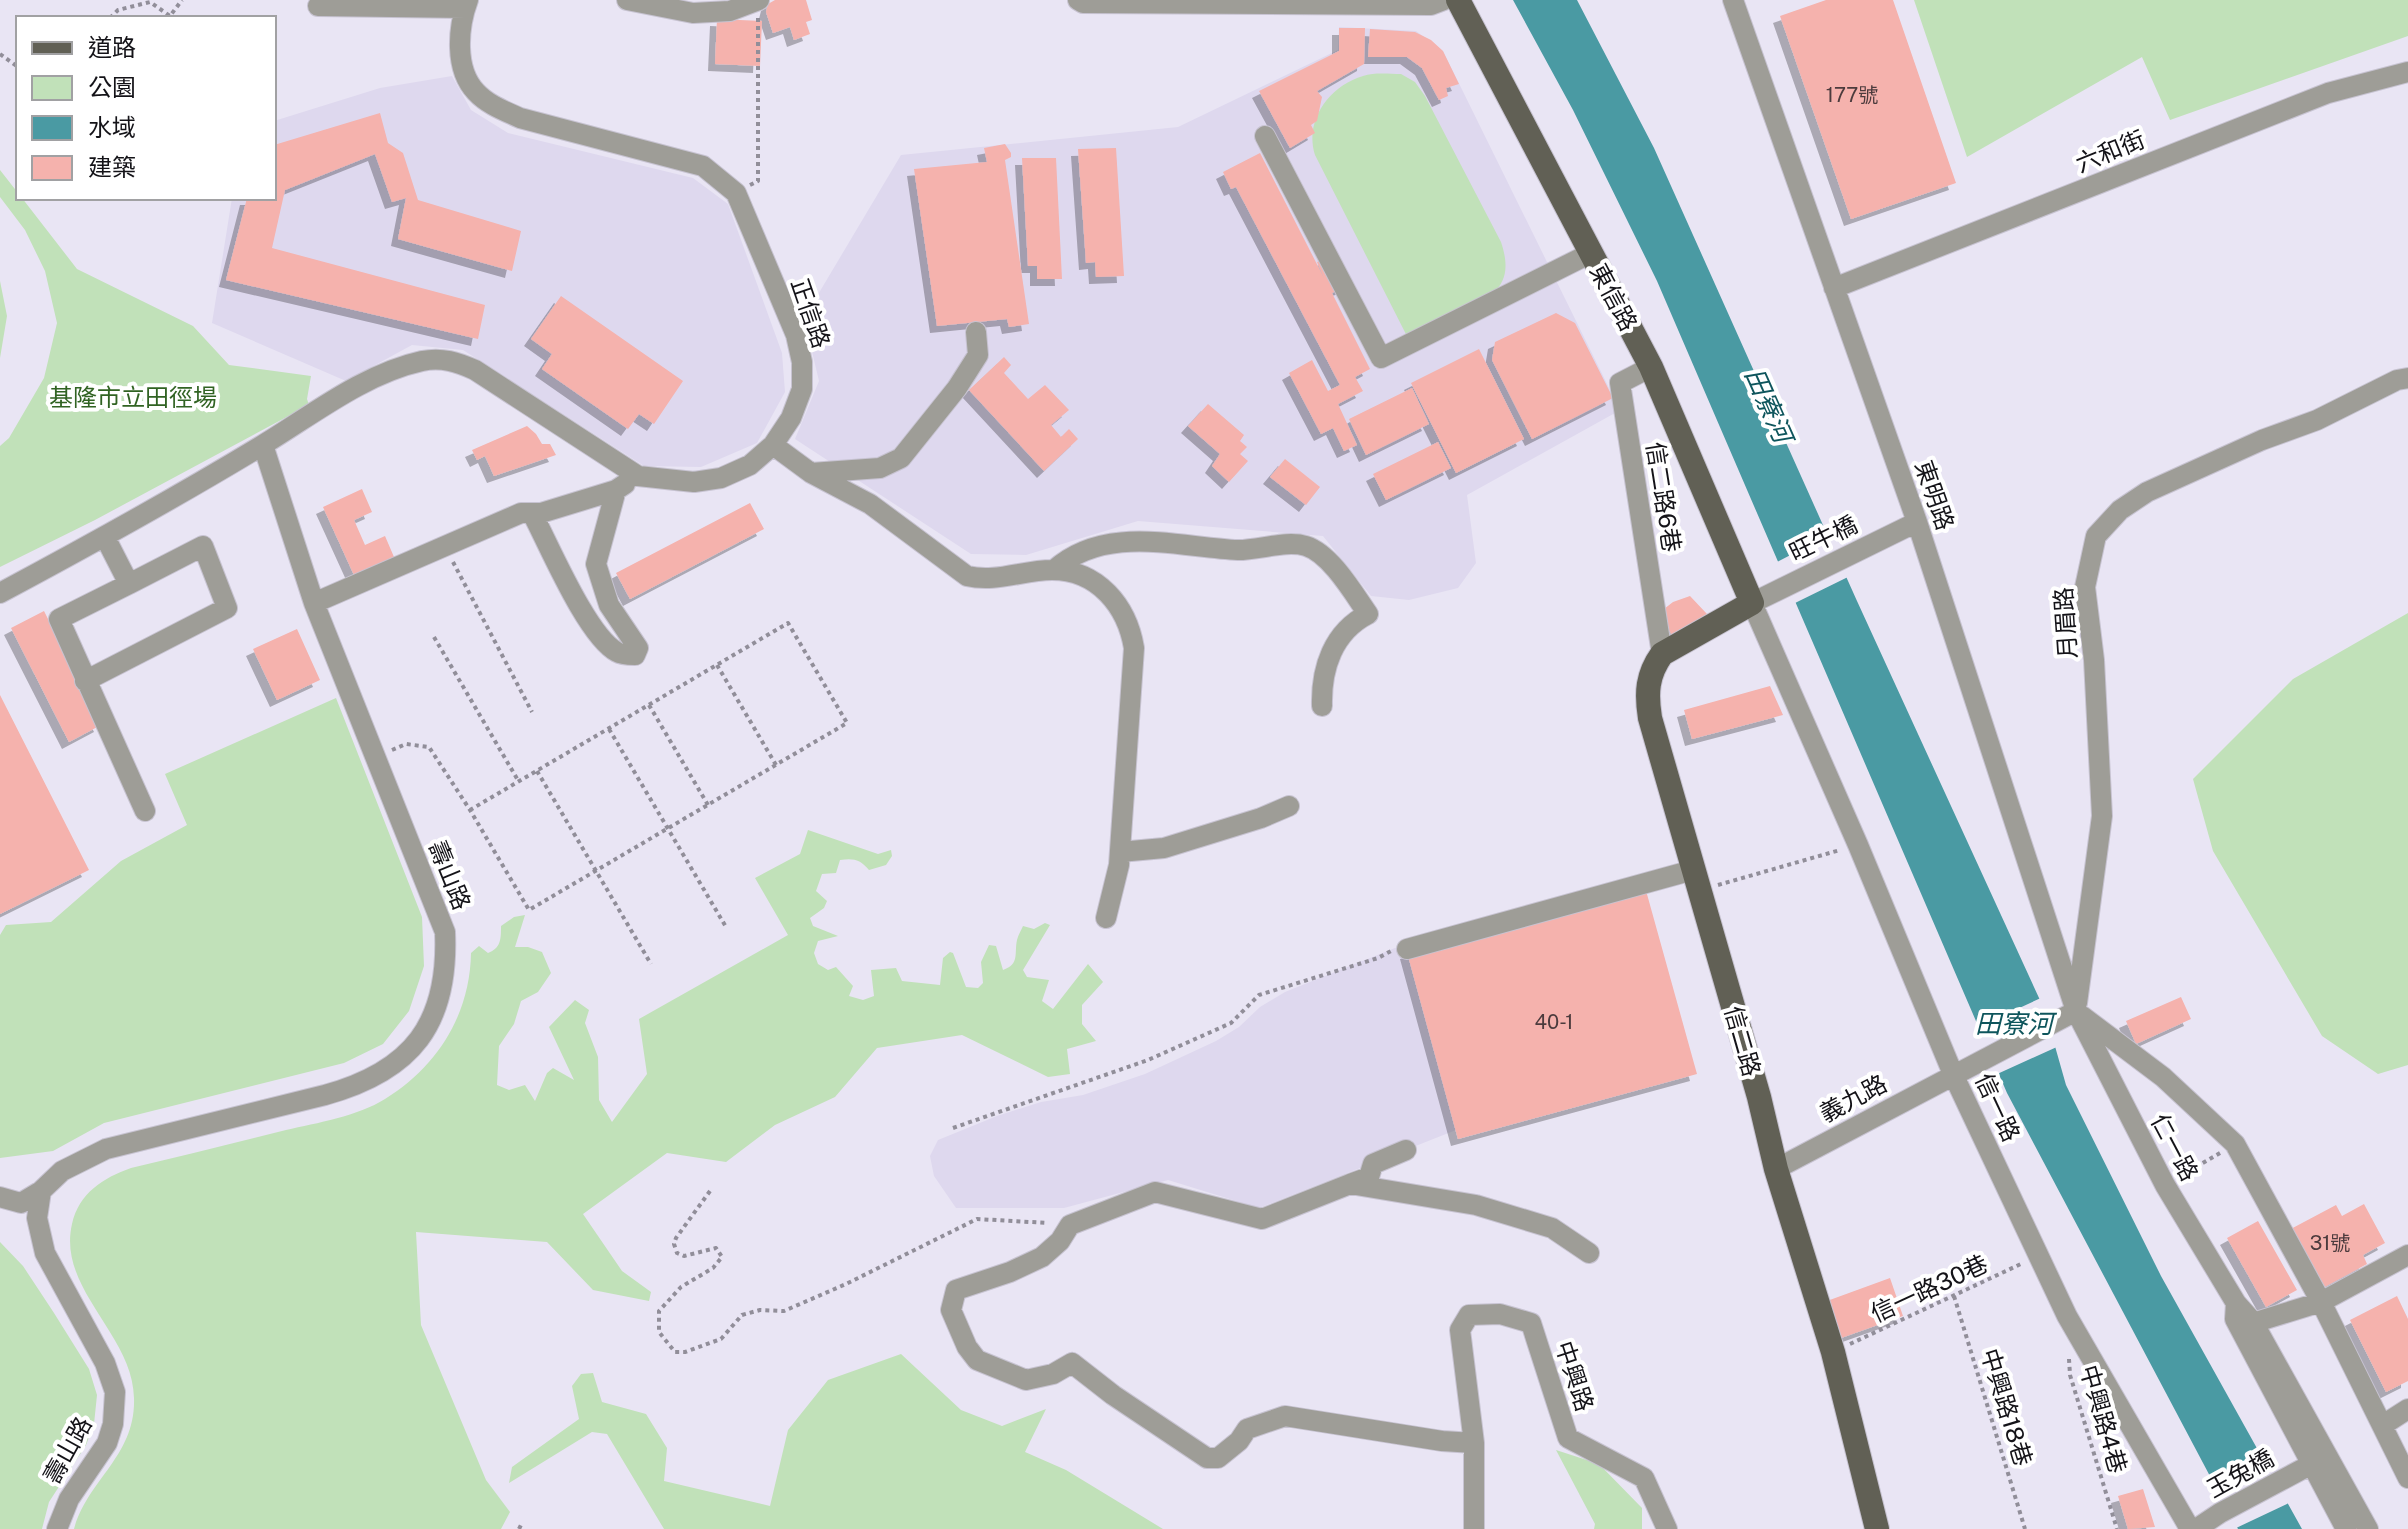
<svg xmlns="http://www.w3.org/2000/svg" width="2408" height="1529" font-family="'Public Sans','Noto Sans TC',sans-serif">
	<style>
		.built { fill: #ded8ee }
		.green { fill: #c1e1b9 }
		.water { fill: #4a9aa3 }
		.pier { fill: #e9e5f4 }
		.building { fill: #f5b2ad; filter: url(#shadow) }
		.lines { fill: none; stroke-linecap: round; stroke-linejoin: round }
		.minor-casing { stroke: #c7c3d1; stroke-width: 22 }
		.major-casing { stroke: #c7c3d1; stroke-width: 26 }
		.path { stroke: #918e99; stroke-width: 4; stroke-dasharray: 4 4; stroke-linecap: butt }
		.minor { stroke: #9e9d97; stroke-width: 20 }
		.major { stroke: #616055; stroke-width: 24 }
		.labels { text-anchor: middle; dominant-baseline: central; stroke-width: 8; stroke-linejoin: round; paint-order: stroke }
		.number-label { font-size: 20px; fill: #4c3b3d }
		.street-label { font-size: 24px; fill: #141318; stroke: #fff }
		.park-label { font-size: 24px; fill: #316323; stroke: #fff }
		.water-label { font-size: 26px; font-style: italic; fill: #0e555c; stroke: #fff }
	</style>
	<defs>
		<filter id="shadow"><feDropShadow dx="-7" dy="7" stdDeviation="0" flood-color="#0004"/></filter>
	</defs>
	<rect width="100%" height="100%" fill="#e9e5f4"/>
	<path class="built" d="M1339 27 1416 31 1443 51 1614 398 1615 413 1467 495 1476 563 1458 588 1409 600 1371 596 1323 536 1138 521 1026 555 971 554 795 439 819 381 804 318 901 155 1178 127 1338 50Z
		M452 76 471 110 508 133 693 178 728 204 782 353 785 392 757 443 701 467 644 466 463 350 412 345 346 381 212 323 232 198H274V121L380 88Z
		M1405 944 1456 1130 1259 1208 1168 1180 1064 1208H956L934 1176 930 1156 938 1140 997 1116 1041 1102 1083 1095 1145 1074 1216 1041 1239 1027 1260 1007 1285 992Z"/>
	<path class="green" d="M1914 0H2408V36L2170 120 2142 57 1967 157Z
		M1401 74 1415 82 1425 96 1501 242C1515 284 1495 295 1462 312 1449 319 1441 325 1426 324L1413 348 1315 155C1304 121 1329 86 1363 76 1375 72 1389 74 1401 74Z
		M0 170 18 193V198H22L77 269 193 326 229 365 311 376 307 399 309 405 95 520 0 567V446L9 438 44 378 57 323 45 271 25 230 0 197Z
		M0 281 7 316 0 358Z
		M2408 613V1065L2378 1074 2322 1036 2213 851 2193 779 2293 679Z
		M336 698 422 917 424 966 409 1011 383 1044 344 1063 104 1123 53 1151 0 1158V935L6 925 51 922 121 861 187 825 165 774Z
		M808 830 878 854 891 850 892 856 886 865 869 870C860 859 853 858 840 860L836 873 822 874 816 891 827 901 824 908 810 918 813 926 838 936 818 941 814 953 818 964 828 970 836 967 853 986 849 996 863 1000 874 996 871 970 896 968 902 981 940 985 943 958 950 952 953 953 966 987 978 988 983 983 981 962 989 945 996 946 1003 970C1020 964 1014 954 1017 940 1018 935 1021 931 1023 926L1034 929 1045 923 1050 925 1023 970 1027 977 1049 980 1042 1001 1053 1009 1088 964 1103 982 1082 1005V1024L1096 1041 1067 1049 1070 1074 1048 1077 962 1035 877 1048 835 1097 775 1125 726 1162 667 1153 583 1214 622 1271 651 1292 649 1301 593 1290 547 1242 416 1232 421 1325 486 1480 510 1512 501 1529H74C87 1480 136 1456 134 1398 133 1334 57 1289 72 1224 79 1193 103 1178 131 1168 183 1156 234 1143 286 1130 317 1123 358 1116 385 1099 437 1067 470 1015 471 953L479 946 488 953C501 948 501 939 501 926L514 917 525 915 515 947H528L542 952 551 973 538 992 521 1001 514 1024 499 1046 497 1085 509 1090 525 1085 535 1101 547 1073 553 1068 574 1080 549 1027 575 1000 589 1010 585 1023 598 1057 599 1100 612 1122 647 1074 639 1019 788 935 755 878 800 854Z
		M0 1242 23 1266 54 1313 89 1369 97 1395 94 1424 86 1445 49 1502 42 1529H0Z
		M901 1354 961 1410 1002 1426 1046 1409 1025 1452 1066 1470 1163 1529H664L607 1434 592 1432 509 1483 512 1467 579 1419 572 1386 581 1374 593 1373 602 1402 646 1414 667 1448 664 1481 770 1506 788 1430 828 1380Z
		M1556 1450 1599 1464 1642 1508V1529H1594L1595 1524Z"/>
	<path class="water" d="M1513 0H1577L1654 148 1857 601 2045 1011 2066 1085 2161 1276 2302 1529H2238L2007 1093 1657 281 1573 110Z"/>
	<path class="pier" d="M1831 534 1850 576 1793 604 1775 563Z
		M2043 997 2059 1046 1995 1075 1976 1028Z
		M2263 1452 2291 1502 2234 1529 2209 1480Z"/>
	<path class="building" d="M775 0H806L812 20 806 22 810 34 794 40 790 27 773 33 766 12 768 4Z
		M1826 0H1893L1956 183 1851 219 1780 16Z
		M717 19 762 21 760 66 715 64Z
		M1339 28H1365L1364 64 1317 91 1322 97 1317 121 1311 125 1315 133 1290 148 1259 91 1339 51Z
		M1370 29 1415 32 1431 40 1443 51 1459 84 1446 88 1448 96 1439 100 1422 68 1407 57H1368Z
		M380 113 388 143 403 153 418 200 521 231 512 271 398 239 406 198 392 202 375 154 285 190 272 248 485 305 478 339 226 280 247 198H274V145Z
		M1005 144 1011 153V157L1005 160 1029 324 1009 327 1007 319 937 326 914 169 987 162 984 148Z
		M1116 148 1124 276 1096 277 1095 262 1086 263 1078 149Z
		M1260 153 1324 278 1317 262 1335 254 1350 284 1332 293 1370 369 1355 377 1363 391 1338 404 1357 445 1344 451 1333 428 1321 434 1289 373 1312 360 1328 391 1340 385 1236 187 1231 189 1223 172Z
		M1022 158H1056L1062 279H1037V266H1028Z
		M561 296 683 381 654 424 639 414 628 429 542 369 552 354 531 339Z
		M1556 313 1575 323 1613 398 1532 439 1492 360 1495 342Z
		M1479 349 1524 439 1456 473 1411 383Z
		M1004 357 1011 365 1004 373 1028 399 1045 385 1069 410 1051 425 1061 437 1069 429 1078 439 1044 471 969 390Z
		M1412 388 1429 424 1366 455 1349 419Z
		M1208 404 1244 435 1240 441 1247 447 1240 454 1248 461 1229 482 1212 466 1220 454 1188 426Z
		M527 426 536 434 542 444H550L556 455 494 476 485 456 477 460 472 450Z
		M1438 442 1451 468 1386 500 1373 474Z
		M1285 459 1320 487 1306 505 1270 477Z
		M362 489 372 512 354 520 365 545 385 536 394 557 354 575 323 507Z
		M750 503 764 529 630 599 616 573Z
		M1690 596 1707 614 1673 637 1662 618 1664 609 1673 602Z
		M44 611 101 725 69 742 11 628Z
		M297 629 320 680 277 700 253 649Z
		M1770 686 1783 715 1692 739 1684 710Z
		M0 695 89 870 0 914Z
		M1645 887 1697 1074 1458 1139 1407 952Z
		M2181 997 2191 1019 2136 1044 2126 1021Z
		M2364 1204 2385 1243 2363 1255 2367 1264 2319 1290 2287 1231 2336 1205 2342 1216Z
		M2258 1221 2297 1290 2266 1307 2227 1238Z
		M1890 1278 1903 1316 1841 1338 1827 1301Z
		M2397 1296 2408 1319V1381L2386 1392 2350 1320Z
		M2143 1489 2155 1527 2128 1529 2118 1496Z"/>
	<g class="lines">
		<g class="minor-casing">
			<path id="minor" d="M627 0 693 13 730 11 759 0
				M1078 0 1083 3 1431 5 1444 0
				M1733 0 1917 522 2076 1011 2165 1185 2236 1303 2253 1322 2368 1529
				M318 6 465 8
				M1265 136 1381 358 1591 253
				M1834 288 2328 93 2408 72
				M1651 367 1620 383 1662 654
				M773 445 811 473 870 504 967 576C996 583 1023 570 1052 570 1098 570 1127 606 1134 648L1119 865 1106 918
				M811 473 880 468 901 458 957 388 978 355 976 332
				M532 513C549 545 587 636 617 652 622 655 629 655 635 655L638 648 609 605 596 564 616 490
				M1917 522 1752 603 1858 845 1953 1074 2067 1316 2190 1529
				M105 537 129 584 59 619 145 811
				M1054 570C1105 524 1177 547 1238 550 1260 550 1286 540 1306 546 1331 554 1354 594 1368 614 1333 632 1321 668 1322 706
				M0 593C88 546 175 498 261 446 311 416 363 374 422 361 442 357 457 362 475 370L638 476 694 482 721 478 750 465 773 445 791 418 802 389V362L796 335 736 193 703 166 520 118C505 111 488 105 476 92 454 69 458 27 468 0
				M314 603 521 513H541L616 490 625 484
				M85 681 227 608 203 546 129 584
				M1120 852 1164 848 1261 818 1289 806
				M1407 949 1693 870
				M2077 1003 2102 816 2094 660 2085 587 2096 536 2120 510 2147 492 2262 440 2317 420 2397 380 2408 378
				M2082 1016 2163 1077 2235 1144 2321 1302 2408 1478
				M1776 1169 2076 1011
				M1350 1184 1369 1177 1373 1164 1406 1150
				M0 1197 21 1203 41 1191
				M2236 1303 2235 1319 2346 1529
				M2243 1326 2321 1302 2408 1255
				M2383 1425 2408 1409
				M1474 1443 1442 1441 1285 1416 1247 1429 1239 1441 1218 1458H1207L1113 1395 1072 1363 1053 1374 1026 1380 977 1360 967 1347 951 1310 956 1290 1010 1272 1042 1257 1060 1241 1070 1225 1155 1192 1262 1219 1350 1184 1476 1205 1552 1228 1589 1253
				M57 1529 69 1499 107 1443 113 1424 115 1392 105 1363 45 1253 37 1218 41 1191 62 1171 106 1149 325 1095C412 1071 449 1024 445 932L314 603 263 445
				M1474 1529V1443L1460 1330 1469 1315 1500 1314 1531 1323 1568 1438 1644 1478 1667 1529
				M2196 1529 2220 1513 2310 1465"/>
		</g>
		<g class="major-casing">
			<path id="major" d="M1458 0 1651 367 1752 603 1662 654C1647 675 1646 693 1650 718L1759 1097 1776 1169 1833 1352 1877 1529"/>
		</g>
		<path class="path" d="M110 18 118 10 150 2 170 16 182 0
			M0 54 18 67
			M750 185 758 181V18
			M453 562 532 712
			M434 637 519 782
			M717 665 776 765
			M649 705 708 805
			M609 729 726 927
			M392 750 406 744 429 747 470 810 529 910 847 723 788 623 470 810
			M537 771 651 964
			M1718 885 1840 850
			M953 1128 1148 1060 1231 1023 1259 995 1378 958 1391 951
			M2182 1175 2220 1153
			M710 1191 676 1238 674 1244 677 1253 684 1256 716 1248 722 1257 713 1268 681 1287 659 1311V1332L675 1352H685L721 1339 742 1315 760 1310 784 1311 846 1284 977 1219 1048 1223
			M1954 1296 2025 1529
			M1850 1344 2023 1263
			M2069 1359 2070 1375 2117 1529
			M519 1529 522 1523"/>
		<use href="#minor" class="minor"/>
		<use href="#major" class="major"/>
	</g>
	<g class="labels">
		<g class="number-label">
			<text x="1852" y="95">177號</text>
			<text x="1554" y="1022">40-1</text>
			<text x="2330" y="1243">31號</text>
		</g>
		<g class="street-label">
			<text transform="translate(2110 151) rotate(-22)">六和街</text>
			<text transform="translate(1614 297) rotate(62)">東信路</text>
			<text transform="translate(811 313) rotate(71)">正信路</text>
			<text transform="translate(1935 495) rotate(71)">東明路</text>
			<text transform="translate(1664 497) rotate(81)">信二路6巷</text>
			<text transform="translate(1823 538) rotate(-26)">旺牛橋</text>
			<text transform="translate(2065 623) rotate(-94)">月眉路</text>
			<text transform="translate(450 875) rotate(68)">壽山路</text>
			<text transform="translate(1743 1041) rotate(74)">信二路</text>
			<text transform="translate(1853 1098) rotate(-28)">義九路</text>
			<text transform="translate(1998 1107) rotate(65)">信一路</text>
			<text transform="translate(2175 1147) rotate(62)">仁一路</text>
			<text transform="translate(1929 1288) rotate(-25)">信一路30巷</text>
			<text transform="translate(1575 1376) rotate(72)">中興路</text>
			<text transform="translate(2007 1407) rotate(73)">中興路18巷</text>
			<text transform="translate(2104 1419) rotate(74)">中興路4巷</text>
			<text transform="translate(67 1450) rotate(-61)">壽山路</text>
			<text transform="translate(2240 1473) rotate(-29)">玉兔橋</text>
		</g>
		<g class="park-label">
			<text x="133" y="397">基隆市立田徑場</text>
		</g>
		<g class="water-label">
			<text transform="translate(1769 405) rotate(66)">田寮河</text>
			<text x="2014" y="1023">田寮河</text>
		</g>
	</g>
	<rect x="16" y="16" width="260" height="184" fill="#ffffff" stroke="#a1a1a3" stroke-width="2"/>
	<rect x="32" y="42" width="40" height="12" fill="#616055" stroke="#a1a1a3" stroke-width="2"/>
	<text x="88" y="56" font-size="24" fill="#141318">道路</text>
	<rect x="32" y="76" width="40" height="24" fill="#c1e1b9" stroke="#a1a1a3" stroke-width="2"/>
	<text x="88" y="96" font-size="24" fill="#141318">公園</text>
	<rect x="32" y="116" width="40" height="24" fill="#4a9aa3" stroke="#a1a1a3" stroke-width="2"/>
	<text x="88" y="136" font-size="24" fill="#141318">水域</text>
	<rect x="32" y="156" width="40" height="24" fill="#f5b2ad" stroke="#a1a1a3" stroke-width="2"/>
	<text x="88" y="176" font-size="24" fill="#141318">建築</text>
</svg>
